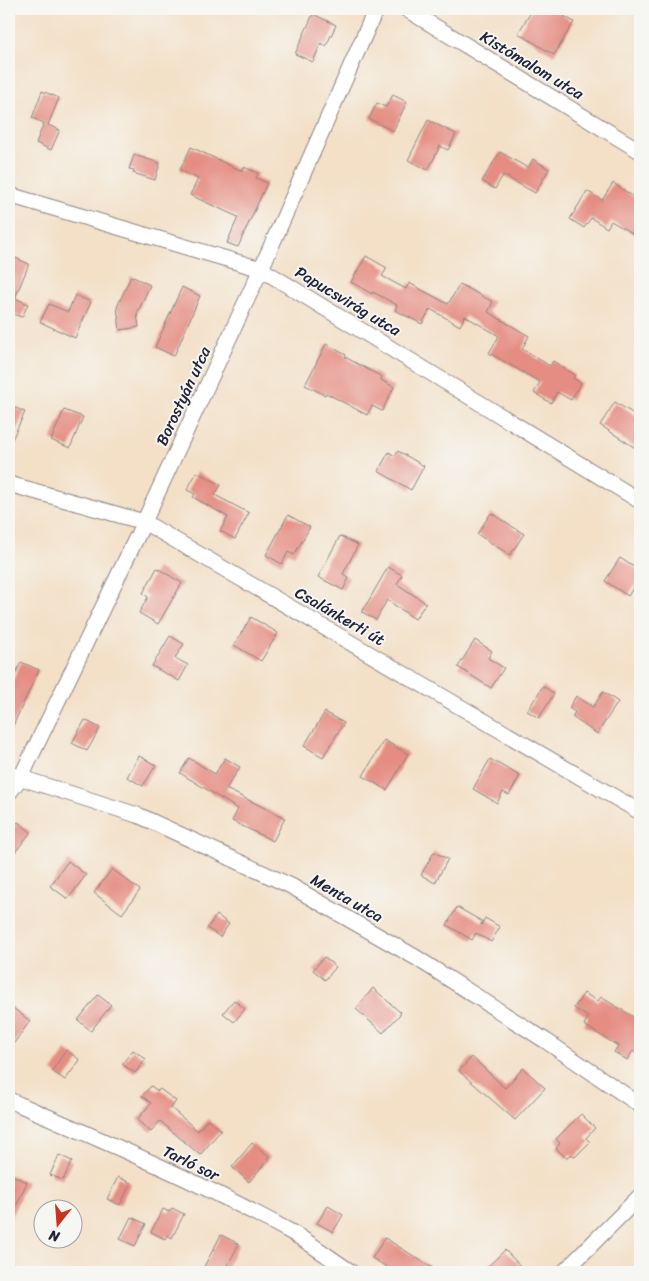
<svg xmlns="http://www.w3.org/2000/svg" width="649" height="1281" font-family="Sriracha,sans-serif">
	<style>
		.building { fill: #e58d83 }
		.lines { fill: none; stroke-linecap: round; stroke-linejoin: round }
		.minor-casing { stroke: #8a8181; stroke-width: 17 }
		.minor { stroke: #fff; stroke-width: 15 }
		.labels { text-anchor: middle; dominant-baseline: central; stroke-width: 4; stroke-linejoin: round; paint-order: stroke }
		.street-label { font-size: 16px; fill: #22223b; stroke: #f6f6f2 }
	</style>
	<rect width="100%" height="100%" fill="#f6f6f2"/>
	<filter id="ink" filterUnits="userSpaceOnUse"><feTurbulence type="fractalNoise" baseFrequency=".02" numOctaves="2"/><feDisplacementMap in="SourceGraphic" scale="10" xChannelSelector="R" yChannelSelector="G"/><feConvolveMatrix kernelMatrix="1 2 1 2 8 2 1 2 1" color-interpolation-filters="sRGB"/></filter>
	<filter id="wash" filterUnits="userSpaceOnUse"><feTurbulence type="fractalNoise" baseFrequency=".0096" numOctaves="4" result="noise"/><feDisplacementMap in="SourceGraphic" scale="20" xChannelSelector="R" yChannelSelector="G"/><feGaussianBlur stdDeviation="1.12" result="paint"/><feColorMatrix in="noise" values="0 0 0 0 0 0 0 0 0 0 0 0 0 0 0 0 0 1.4 0 .05"/><feComposite in="paint" operator="in"/></filter>
	<g filter="url(#wash)">
		<rect width="100%" height="100%" fill="#f3e0c7"/>
		<g id="blocks">
			<path class="building" d="M533 9H552L574 22 554 55 518 33Z
				M313 14 336 25 326 46 321 43 313 62 295 54Z
				M42 91 59 98 48 125 60 130 51 150 36 143 44 123 32 118Z
				M393 95 407 102 393 131 369 119 377 103 386 107Z
				M428 120 456 134 448 150 440 146 428 170 408 160Z
				M191 147 242 171 244 167 258 173 256 178 267 183 238 247 227 243 238 217 190 195 198 179 180 170Z
				M500 152 528 168 533 159 549 169 535 193 503 175 495 189 482 181Z
				M134 155 160 163 155 180 133 173 134 170 129 169Z
				M613 183 640 201V238L611 221 607 228 591 218 584 228 570 219 587 191 602 200Z
				M9 255 29 264 15 298 28 304 22 317 9 313Z
				M366 256 387 268 382 276 406 289 409 283 448 304 460 284 493 302 488 312 529 336 522 349 550 366 553 361 575 375 573 378 581 383 571 400 557 392 551 403 534 393 540 382 489 353 499 336 465 316 460 326 430 309 422 324 395 310 397 305 373 292 372 294 351 282Z
				M131 276 150 285 137 314 139 327 120 330 117 307Z
				M182 287 200 296 174 356 155 347Z
				M75 295 91 302 75 338 40 322 49 304 68 312Z
				M326 344 346 355 345 357 382 377 381 380 394 387 382 411 372 406 367 415 326 393 325 395 305 385Z
				M615 402 640 418V451L600 425Z
				M9 405 25 412 9 446Z
				M64 410 83 417 70 448 51 440Z
				M398 451 424 466 411 490 378 471 389 452 395 456Z
				M197 472 221 485 215 495 249 513 235 539 220 531 228 517 193 497 195 494 187 490Z
				M491 513 524 534 510 555 477 534Z
				M288 515 310 527 294 555 288 552 282 564 266 555Z
				M340 536 358 545 343 574 349 578 343 590 318 577Z
				M620 558 640 571V577L628 596 605 581Z
				M388 567 402 575 397 584 426 603 415 619 387 600 376 620 362 612Z
				M157 568 182 583 158 624 139 613 148 597 143 593Z
				M251 617 278 633 261 661 234 645Z
				M170 636 184 644 175 658 188 665 179 681 152 666Z
				M475 640 492 651 488 658 504 668 491 688 458 667Z
				M21 662 39 670 9 734V689Z
				M543 686 554 694 539 718 527 711Z
				M603 692 618 702 597 734 572 717 575 712 569 708 576 696 593 707Z
				M325 712 344 723 323 757 304 746Z
				M85 720 100 728 87 751 72 743Z
				M384 740 408 754 387 790 363 776Z
				M139 756 156 765 143 786 127 777Z
				M189 758 215 774 225 758 240 767 226 789 285 818 273 841 232 821 238 809 180 773Z
				M490 759 520 776 509 795 503 792 497 803 473 789Z
				M18 822 31 832 9 860V834Z
				M434 852 448 859 435 883 421 875Z
				M68 861 86 875 68 899 50 886Z
				M112 869 140 890 122 914 94 893Z
				M457 907 483 922 481 925 485 918 500 927 491 942 476 933 472 940 447 925Z
				M217 915 229 924 220 937 207 928Z
				M324 957 336 967 325 980 313 970Z
				M373 988 401 1013 383 1033 356 1009Z
				M584 993 598 1001 601 997 640 1021V1056L633 1051 627 1060 614 1052 618 1046 584 1025 588 1017 574 1008Z
				M98 995 111 1005 91 1031 78 1020Z
				M234 1000 245 1009 234 1022 223 1013Z
				M9 1005 30 1021 9 1050Z
				M66 1050 80 1060 65 1080 52 1071Z
				M133 1050 146 1059 135 1073 122 1064Z
				M472 1057 505 1088 523 1068 545 1088 515 1120 459 1071Z
				M151 1086 158 1091 160 1089 176 1101 171 1108 198 1131 208 1119 221 1130 200 1155 160 1121 151 1132 137 1120 151 1103 142 1096Z
				M581 1114 595 1128 586 1138 590 1142 575 1157 571 1154 566 1158 556 1148 560 1143 556 1139Z
				M252 1143 270 1157 249 1182 232 1167Z
				M59 1155 72 1161 63 1180 50 1175Z
				M9 1174 27 1182 9 1222Z
				M118 1177 131 1183 120 1205 107 1199Z
				M328 1206 343 1215 333 1232 317 1223Z
				M172 1208 184 1214 172 1238 167 1235 165 1239 151 1232 163 1209 169 1212Z
				M131 1217 146 1224 135 1246 120 1239Z
				M221 1235 239 1244 224 1272H201Z
				M385 1238 439 1272H395L372 1258Z
				M505 1250 526 1272H482Z"/>
		</g>
	</g>
	<g filter="url(#ink)">
		<use href="#blocks" fill-opacity="0" stroke="#8a8181" stroke-width="1"/>
		<g class="lines">
			<g class="minor-casing">
				<path id="minor" d="M406 9 640 151
					M9 195 261 269 640 501
					M9 484 144 522 640 812
					M9 774 140 816 291 886 415 957 546 1041 640 1105
					M9 793 21 777 144 522 261 269 376 9
					M9 1100C104 1141 200 1182 291 1232 312 1244 331 1259 351 1272
					M564 1272 640 1196"/>
			</g>
			<use href="#minor" class="minor"/>
		</g>
	</g>
	<g class="labels">
		<g class="street-label">
			<text transform="translate(532 65) rotate(31)">Kistómalom utca</text>
			<text transform="translate(348 301) rotate(31)">Papucsvirág utca</text>
			<text transform="translate(183 396) rotate(-65)">Borostyán utca</text>
			<text transform="translate(340 616) rotate(30)">Csalánkerti út</text>
			<text transform="translate(347 898) rotate(30)">Menta utca</text>
			<text transform="translate(191 1163) rotate(26)">Tarló sor</text>
		</g>
	</g>
	<rect width="649" height="1281" fill="none" stroke="#f6f6f2" stroke-width="30"/>
	<g transform="translate(58 1224) rotate(197)"><circle r="24" fill="#f6f6f2" stroke="#a1a1a9"/>
	<path d="M0-4L9 19L0 12L-9 19Z" fill="#c8321e"/>
	<text y="-8" font-size="14" font-weight="bold" text-anchor="middle" fill="#22223b">N</text>
	</g>
</svg>
